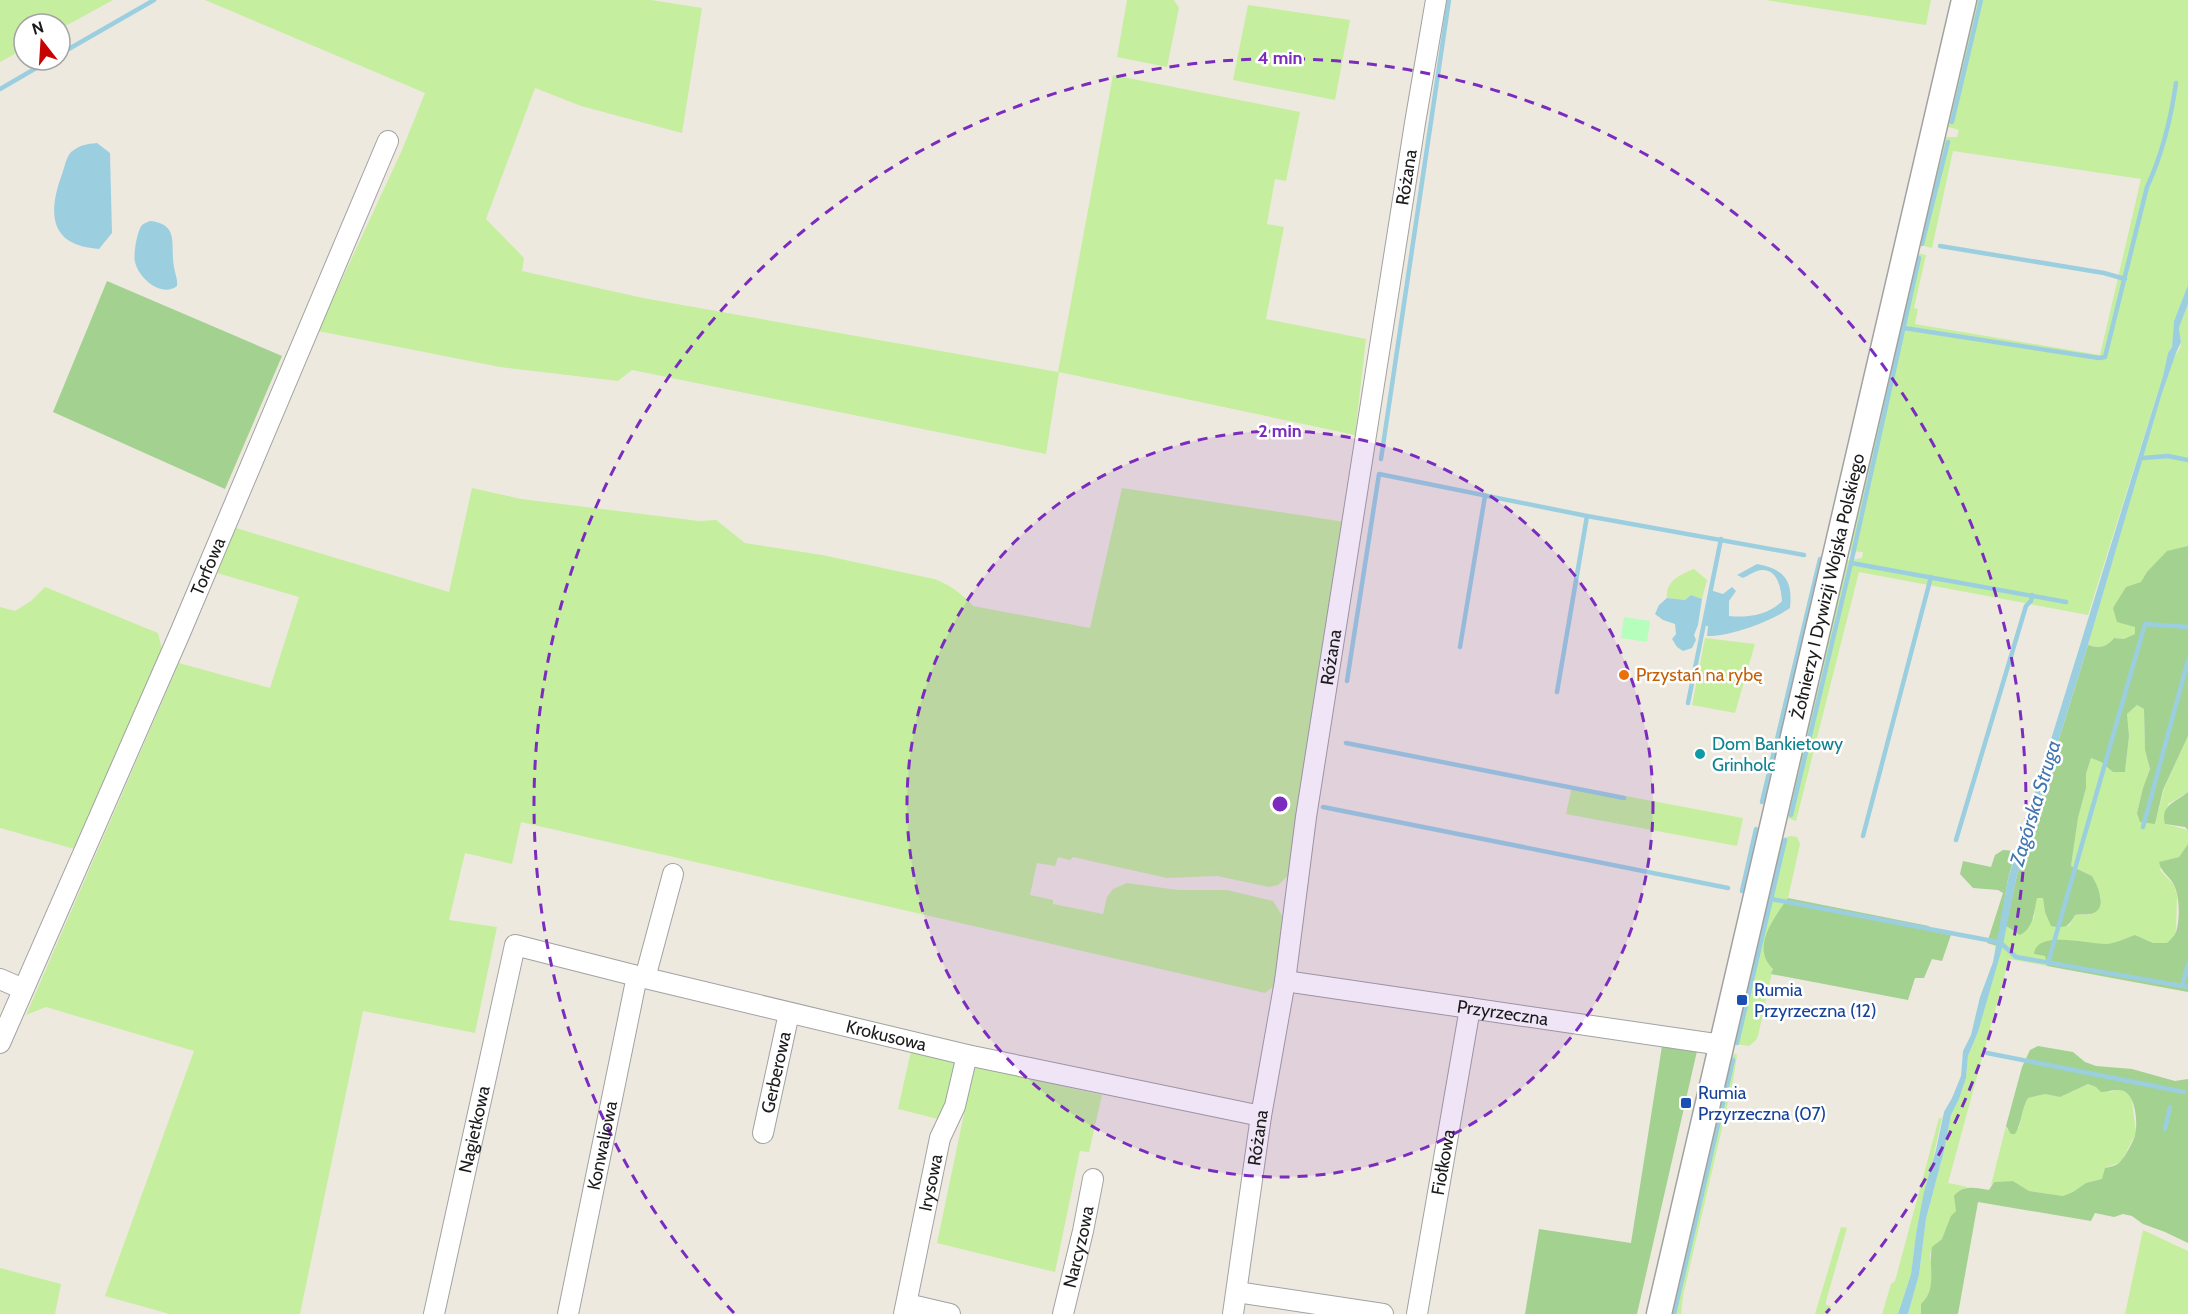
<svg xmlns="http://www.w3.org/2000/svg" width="2188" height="1314" font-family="Cabin,sans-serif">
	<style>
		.grass { fill: #c5ee9f }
		.forest { fill: #a2d190 }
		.park { fill: #b6febc }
		.water { fill: #9bcfe0 }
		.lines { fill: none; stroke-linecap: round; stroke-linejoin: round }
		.stream { stroke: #9bcfe0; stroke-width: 4.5 }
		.minor-casing { stroke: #a2a2a2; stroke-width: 22 }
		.tertiary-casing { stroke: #a2a2a2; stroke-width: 27 }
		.minor { stroke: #fff; stroke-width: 20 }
		.tertiary { stroke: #fff; stroke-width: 24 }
		.ring { fill: none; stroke: #7b2cbf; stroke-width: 3; stroke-dasharray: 10 8 }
		.food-dot { fill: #e8710a; stroke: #fff; stroke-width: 2 }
		.culture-dot { fill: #0f9aa8; stroke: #fff; stroke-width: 2 }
		.transit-dot { fill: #1a4fb4; stroke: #fff; stroke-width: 2 }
		.labels { text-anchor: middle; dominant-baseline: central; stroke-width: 5; stroke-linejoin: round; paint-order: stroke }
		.street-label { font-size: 18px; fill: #1b1b1b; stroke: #fff }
		.food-label { font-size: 18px; fill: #c56008; stroke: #fff; text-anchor: start }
		.culture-label { font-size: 18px; fill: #0d838f; stroke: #fff; text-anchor: start }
		.transit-label { font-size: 18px; fill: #164399; stroke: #fff; text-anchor: start }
		.water-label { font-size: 20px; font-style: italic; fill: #4077b1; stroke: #fff }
		.centre { fill: #7b2cbf; stroke: #fff; stroke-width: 3 }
		.ring-label { font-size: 18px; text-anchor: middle; font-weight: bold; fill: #7b2cbf; stroke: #fff; stroke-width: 5; stroke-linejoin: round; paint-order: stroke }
	</style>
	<rect width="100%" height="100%" fill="#eee9df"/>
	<path class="grass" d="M0 0H113L60 29V24H24V49L0 62Z
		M205 0H651L702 8 682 133 581 106 535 88 486 219 524 258 522 271 643 298 1058 372 1113 75 1300 112 1286 181 1275 179 1267 224 1284 227 1266 319 1366 339 1355 435 1059 372 1046 454 632 370 618 381 500 367 318 331 402 150 425 93Z
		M1127 0H1174L1179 8 1167 67 1117 57Z
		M1766 0H1931L1926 25Z
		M1972 0H2188V285L2174 321 2172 347 2168 353 2163 376 2088 615 1859 572 1796 821 1788 818 1785 813 1844 561 1862 558 1863 552 1847 551 1913 252 1926 255 1914 308 1918 309 1915 324 2100 355 2141 179 1953 151 1932 248 1916 244 1942 137H1957L1959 130 1945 126Z
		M1248 5 1350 20 1335 100 1233 80Z
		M2188 304V633L2119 622 2136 627V634L2124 639 2114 638C2105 647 2100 649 2088 645L2170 364 2180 348 2181 342 2179 328Z
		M472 488 521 499 699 521 716 520 745 543 822 555 934 579C949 584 962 594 973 606L1090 628 1122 488 1345 522 1291 873 1278 885 1269 887 1217 876 1167 878 1073 857 1070 860 1058 857 1055 866 1037 863 1030 895 1053 900V904L1103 914 1107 897 1113 889 1127 883 1178 890H1227L1273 901 1283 917 1282 942 1273 987 1265 993 521 822 512 864 465 853 449 920 497 927 475 1033 363 1011 300 1314H170L105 1296 194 1051 46 1007 26 1015 179 663 270 688 299 597 217 573 236 528 449 592Z
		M1694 569 1707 580 1702 599 1691 595 1685 600 1667 598C1665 581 1681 574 1694 569Z
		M45 587 158 633 162 650 78 850 0 828V607L15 611 31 601Z
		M1705 638 1755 644 1735 713 1692 705Z
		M2137 705 2144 709 2145 750 2150 769 2143 788 2137 813 2155 824 2164 789 2188 736V792L2168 804 2165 824 2188 830V844L2179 857 2167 860 2160 870 2174 885 2177 896 2176 929 2175 936 2167 944 2153 943 2135 935 2110 944H2096L2060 940 2035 954 2045 956 2047 966 2009 959 1948 1183 1968 1187 1957 1192 1956 1211C1949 1218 1949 1227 1944 1236 1940 1242 1932 1246 1930 1255 1930 1258 1931 1261 1932 1264 1934 1277 1931 1294 1921 1304V1314H1908L1919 1275 1926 1219 1944 1151 1951 1115 1959 1099 1966 1078 1968 1056 1978 1032 2000 954 2006 926 2014 932 2034 918 2036 898H2043L2045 912 2069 926 2075 915H2089L2101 898 2092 876 2071 866 2078 818 2086 788V774L2091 758 2101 762 2113 772H2125L2129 736 2127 714Z
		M1572 786 1743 818 1737 846 1566 814Z
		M1790 836 1797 837 1800 844 1788 898 1766 935 1773 968 1758 1036 1756 1040 1749 1046 1735 1044 1780 840Z
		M911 1051 955 1061 949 1097 942 1120 898 1109Z
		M1730 1052 1737 1055 1733 1081 1683 1296 1681 1314H1667Z
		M974 1066 1102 1095 1089 1152 1080 1151 1055 1272 937 1243Z
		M2088 1084 2111 1092 2120 1089 2128 1092 2132 1101 2136 1133 2121 1162 2105 1168 2103 1179 2086 1183 2073 1192 2063 1196 2029 1191 2013 1181 1994 1182 1991 1185 2006 1126 2007 1130 2019 1128 2024 1104 2028 1098 2045 1094 2060 1097Z
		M1939 1118H1942L1916 1234 1911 1274 1898 1314H1882L1891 1284 1895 1281Z
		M1841 1227 1847 1228 1826 1301V1305L1831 1306 1829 1314H1815Z
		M2143 1230 2188 1251V1314H2125Z
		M0 1268 61 1284 55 1314H0Z"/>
	<path class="forest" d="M107 281 282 356 225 489 53 412Z
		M2188 546V736L2163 790 2155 824 2140 822 2137 813 2143 788 2150 769 2145 750 2144 709 2137 705 2127 714 2129 736 2125 772H2113L2101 762 2091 758 2086 774V788L2078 818 2071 866 2092 876C2098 886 2109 911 2090 914 2085 915 2080 914 2075 915 2068 928 2064 928 2051 926L2045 912 2043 898H2037C2034 911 2034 928 2020 935L2006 926 2016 879 2088 645C2100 649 2106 647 2114 638L2124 639 2135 634V627L2117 622 2113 608 2126 587 2141 582 2147 572 2167 551Z
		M2188 792V830L2185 827 2165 824C2160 805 2176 802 2188 792Z
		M2188 844V992L2047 966 2045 956 2034 954C2037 929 2089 945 2107 944 2116 943 2126 938 2135 935L2153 943H2167C2170 940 2174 937 2176 932 2180 920 2180 897 2174 885 2170 876 2161 873 2159 862L2179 857Z
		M2003 850 2016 851 2008 879 1997 946 1987 943 2003 893 1998 890 1973 888 1960 874 1963 861 1991 867 1995 855Z
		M1788 898 1929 926V931L1951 935 1942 961 1932 959 1924 978H1915L1908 1000 1771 974 1773 969C1750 947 1775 917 1788 898Z
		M1662 1046 1697 1051 1637 1314H1525L1539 1229 1631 1243Z
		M2038 1046 2073 1052 2085 1062 2096 1066 2132 1069 2175 1081 2188 1079V1243L2165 1232 2143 1224 2132 1216 2123 1214 2114 1217 2095 1213 2091 1221 1978 1202 1958 1314H1921V1304C1938 1288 1928 1267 1932 1247L1942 1239 1951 1216 1956 1211 1954 1196C1963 1184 1976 1188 1989 1190L1994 1182 2013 1181 2029 1191 2063 1196 2073 1192 2086 1183 2102 1179 2105 1168C2110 1167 2115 1166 2119 1163 2123 1160 2134 1141 2135 1135 2138 1123 2136 1097 2124 1091 2118 1088 2108 1092 2101 1092L2096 1087 2088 1084 2060 1097 2045 1094 2028 1098C2021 1109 2022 1123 2015 1134H2011L2006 1126 2022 1067 2030 1050Z"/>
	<path class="park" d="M1624 617 1650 621 1647 642 1621 638Z"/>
	<path class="water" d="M97 143 110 153 112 233 99 249C52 246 47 217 61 177 64 170 66 157 71 152 80 145 86 144 97 143Z
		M150 221C180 224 170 245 174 267 175 274 178 279 177 286 162 298 139 279 135 262 133 255 137 231 142 225 144 223 148 222 150 221Z
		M2188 285V304L2179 328 2181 342 2176 353 2162 393 2088 645 2016 879 2003 945 1978 1032 1968 1056 1966 1078 1959 1099 1951 1115 1944 1151 1926 1219 1919 1275 1908 1314H1898L1911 1274 1916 1234 1924 1192 1936 1150 1944 1112 1952 1098 1961 1076 1963 1051 1971 1035 1980 997 1993 962 2008 879 2163 376 2168 353 2172 347 2174 321Z
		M1757 564C1784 569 1793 580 1790 608 1772 621 1729 637 1707 636L1708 626H1703L1710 590 1723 594 1732 587 1736 591 1729 601V616C1747 618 1769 615 1782 601 1781 589 1778 569 1762 570 1756 570 1748 576 1743 578L1737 575Z
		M1691 595 1702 599 1698 625 1694 635 1696 640 1692 648 1683 651 1677 647 1672 639 1676 634 1675 624 1663 620 1655 614 1659 605 1667 598 1685 600Z"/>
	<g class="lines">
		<path class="stream" d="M60 54 154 0
			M0 89 50 60
			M1952 122 1981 0
			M1922 244 1948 142
			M1940 246 2104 273 2125 279
			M1904 328 2099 358 2105 357 2147 187C2162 155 2171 118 2176 83
			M2143 458 2168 456 2188 460
			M1381 459 1449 0
			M1851 563 1919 258
			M1460 647 1485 496
			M1347 681 1379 474 1587 516 1804 555
			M1557 692 1587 516
			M1688 703 1721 539
			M1346 743 1624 798
			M1762 802 1820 559
			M1323 807 1728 888
			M1791 815 1851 563 2066 602
			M2143 827 2188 660
			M1863 836 1931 577
			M1956 840 2026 606 2031 601 2032 595
			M1742 891 1756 829
			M1771 899 1998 942
			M2003 945 2016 957 2188 987
			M2048 963 2145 624 2188 627
			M2182 986 2188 964
			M1737 1043 1785 840
			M1987 1053 2184 1092
			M2165 1129 2170 1107
			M1674 1314 1733 1060"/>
		<g class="minor-casing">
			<g id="minor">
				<path d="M645 978 673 874"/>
				<path d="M0 979 23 989"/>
				<path id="s1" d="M1285 981 1722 1045"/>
				<path id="s2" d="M0 1043 180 633 388 141"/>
				<path id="s3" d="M763 1133 789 1013"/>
				<path d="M1237 1292 1383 1314"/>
				<path d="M907 1304 950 1314"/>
				<path id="s4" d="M434 1314 515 945 637 976 967 1055 1261 1116"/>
				<path id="s5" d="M568 1314 637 976"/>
				<path id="s6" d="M904 1314 940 1138 955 1106 967 1055"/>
				<path id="s7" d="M1063 1314 1083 1231 1093 1179"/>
				<path id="s8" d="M1233 1314 1261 1116 1285 981 1306 817 1415 123 1436 0"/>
				<path id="s9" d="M1417 1314 1470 1008"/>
			</g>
		</g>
		<g class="tertiary-casing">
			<g id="tertiary">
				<path id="s10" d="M1659 1314 1964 0"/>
			</g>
		</g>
		<use href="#minor" class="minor"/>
		<use href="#tertiary" class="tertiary"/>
	</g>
	<circle cx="1280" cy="804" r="373" fill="#7b2cbf" fill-opacity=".12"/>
	<g class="ring">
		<circle cx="1280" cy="804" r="373"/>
		<path d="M734 1313A746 746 0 1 1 1826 1313"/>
	</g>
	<circle class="food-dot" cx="1624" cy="675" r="6"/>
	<circle class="culture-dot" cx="1700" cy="754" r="6"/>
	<g class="transit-dot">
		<rect x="1736" y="994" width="12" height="12" rx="3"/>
		<rect x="1680" y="1097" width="12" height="12" rx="3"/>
	</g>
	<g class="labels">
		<g class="street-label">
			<text stroke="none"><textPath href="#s8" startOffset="1150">Różana</textPath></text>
			<text stroke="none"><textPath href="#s2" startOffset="520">Torfowa</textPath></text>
			<text stroke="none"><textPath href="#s10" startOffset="747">Żołnierzy I Dywizji Wojska Polskiego</textPath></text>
			<text stroke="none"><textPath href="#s8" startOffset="664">Różana</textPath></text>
			<text stroke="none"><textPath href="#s1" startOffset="220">Przyrzeczna</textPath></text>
			<text stroke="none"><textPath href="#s4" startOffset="760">Krokusowa</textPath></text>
			<text stroke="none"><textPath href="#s3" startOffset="62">Gerberowa</textPath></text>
			<text stroke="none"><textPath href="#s4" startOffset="189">Nagietkowa</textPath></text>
			<text stroke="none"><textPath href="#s8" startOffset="178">Różana</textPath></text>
			<text stroke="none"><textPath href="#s5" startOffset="172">Konwaliowa</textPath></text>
			<text stroke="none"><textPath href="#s9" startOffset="154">Fiołkowa</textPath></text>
			<text stroke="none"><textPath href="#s6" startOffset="134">Irysowa</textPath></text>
			<text stroke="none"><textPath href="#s7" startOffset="69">Narcyzowa</textPath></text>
		</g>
		<g class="food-label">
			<text x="1636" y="675">Przystań na rybę</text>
		</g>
		<g class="culture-label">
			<text x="1712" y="744">Dom Bankietowy<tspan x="1712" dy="21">Grinholc</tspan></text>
		</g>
		<g class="transit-label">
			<text x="1754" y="990">Rumia<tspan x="1754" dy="21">Przyrzeczna (12)</tspan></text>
			<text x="1698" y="1093">Rumia<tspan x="1698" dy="21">Przyrzeczna (07)</tspan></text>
		</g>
		<g class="water-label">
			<text transform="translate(2035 803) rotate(-73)">Zagórska Struga</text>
		</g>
	</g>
	<circle cx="1280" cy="804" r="9" class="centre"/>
	<g class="ring-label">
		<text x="1280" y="64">4 min</text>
		<text x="1280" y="437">2 min</text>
	</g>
	<g transform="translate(42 42) rotate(343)"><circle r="28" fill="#ffffff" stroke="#a4a4a4" stroke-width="1.5"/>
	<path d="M0-4.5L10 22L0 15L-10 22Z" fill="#c60300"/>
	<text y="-9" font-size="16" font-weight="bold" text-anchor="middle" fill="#1b1b1b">N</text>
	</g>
</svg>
